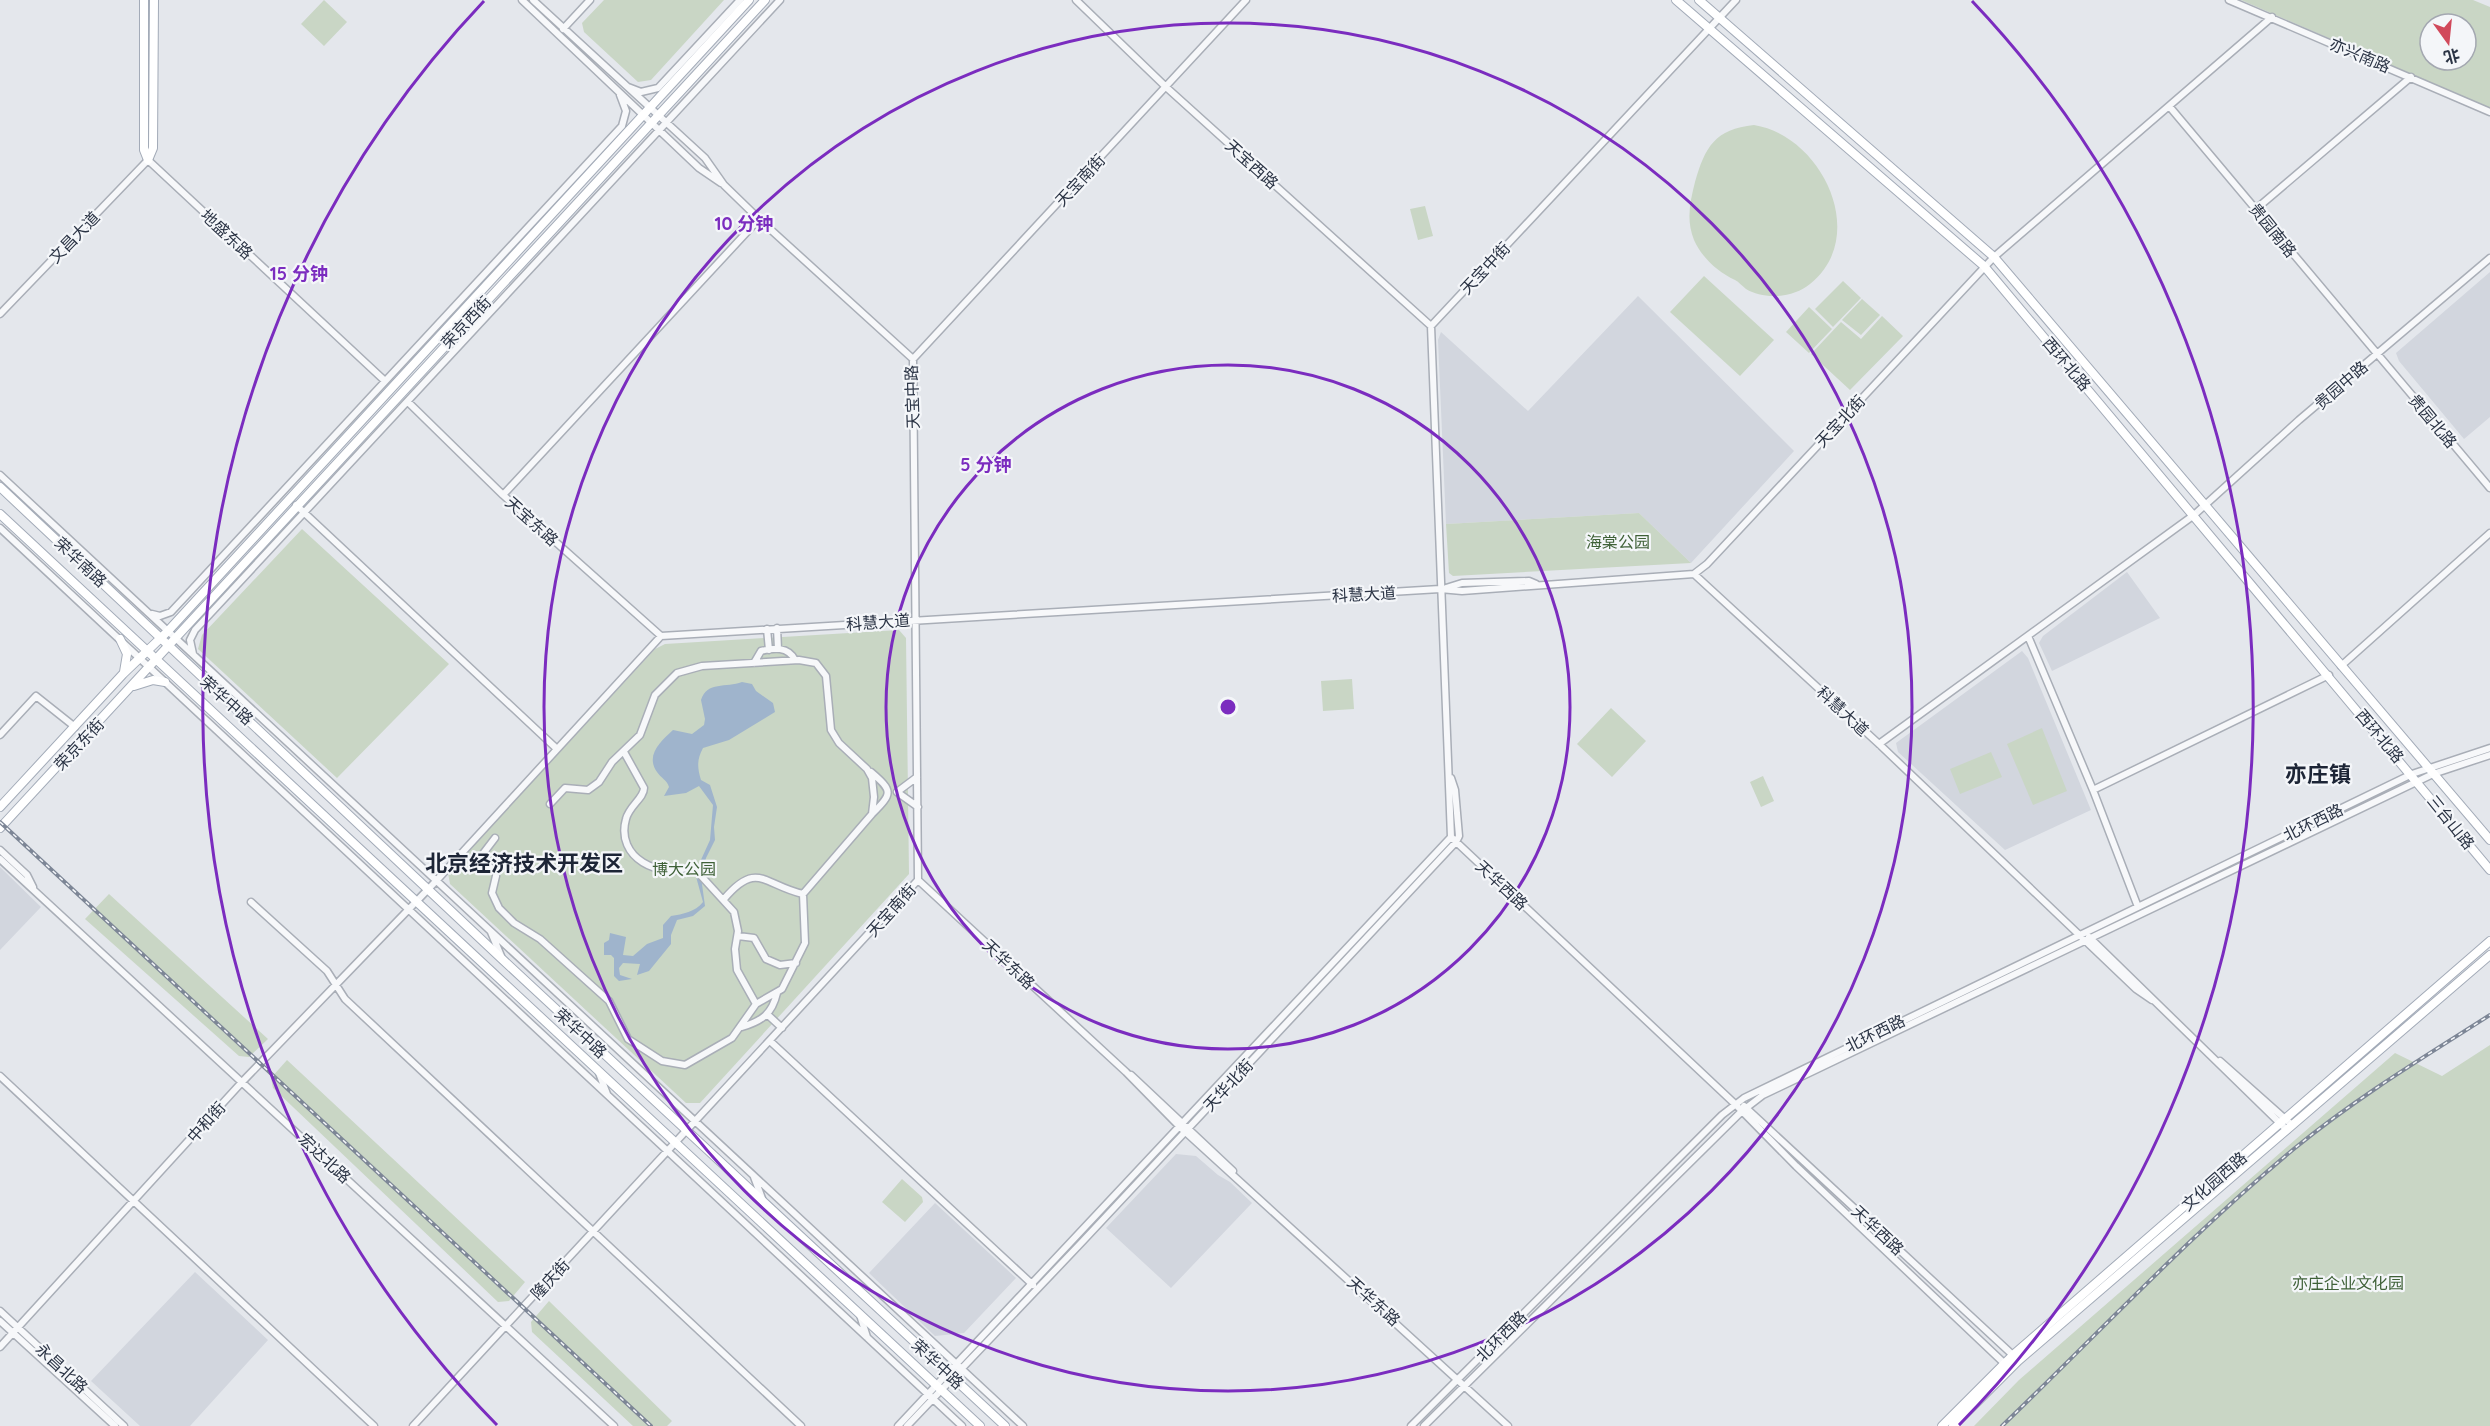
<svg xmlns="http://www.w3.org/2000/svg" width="2490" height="1426" font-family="Quicksand,'Noto Sans SC',sans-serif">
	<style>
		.built { fill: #d2d6de }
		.green { fill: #c9d6c5; fill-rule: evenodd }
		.water { fill: #9fb4cc }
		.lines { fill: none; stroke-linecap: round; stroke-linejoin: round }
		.minor-casing { stroke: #a9aeb7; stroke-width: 9 }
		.major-casing { stroke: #a3abb8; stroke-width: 10 }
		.minor { stroke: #f7f8fa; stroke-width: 6 }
		.major { stroke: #fff; stroke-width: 8 }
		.rail-casing { stroke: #7d8696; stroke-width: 4 }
		.rail { stroke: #f4f6f9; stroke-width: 1.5; stroke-dasharray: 4.5; stroke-linecap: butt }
		.ring { fill: none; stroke: #7b2cbf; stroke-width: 3 }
		.labels { text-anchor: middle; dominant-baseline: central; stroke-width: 4.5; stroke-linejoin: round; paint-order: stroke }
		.street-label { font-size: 16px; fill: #2b3445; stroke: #f4f6f9 }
		.park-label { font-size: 16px; fill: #3f6138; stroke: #f4f6f9 }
		.district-label { font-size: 22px; font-weight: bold; fill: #1d2536; stroke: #f4f6f9 }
		.centre { fill: #7b2cbf; stroke: #f4f6f9; stroke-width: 3 }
		.ring-label { font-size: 18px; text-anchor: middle; font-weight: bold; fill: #7b2cbf; stroke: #f4f6f9; stroke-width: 4.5; stroke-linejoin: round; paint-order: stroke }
	</style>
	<rect width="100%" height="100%" fill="#e4e7ec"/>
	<path class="built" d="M2490 272V417L2464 439 2399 361 2396 353Z
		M1638 296 1794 451 1691 563 1639 513 1446 524 1438 340 1441 332 1528 411Z
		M2127 572 2160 618 2052 671 2039 643 2043 636Z
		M2022 651 2028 658 2091 810 2005 850 1898 752 1896 743Z
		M0 867 41 907 0 950Z
		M1176 1154 1196 1156 1218 1175 1230 1182 1252 1203 1171 1288 1106 1228Z
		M935 1203 1016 1278 964 1333 935 1336 869 1273Z
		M195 1272 268 1340 190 1426H140L91 1381Z"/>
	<path class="green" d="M324 0 347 22 324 46 301 24Z
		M604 0H724L651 80 638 82 584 32 582 23Z
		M2241 0H2473L2490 7V108ZM2430 24H2466V60H2430Z
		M1754 125C1822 136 1870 236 1810 284 1793 298 1764 300 1746 289 1742 286 1739 282 1735 280 1718 272 1702 258 1694 240 1686 220 1690 202 1695 182 1705 147 1715 129 1754 125Z
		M1425 206 1433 236 1418 240 1410 209Z
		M1704 276 1774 340 1740 376 1670 312Z
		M1843 281 1861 298 1833 327 1815 309Z
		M1862 299 1880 315 1861 335 1842 320Z
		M1809 307 1832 329 1809 353 1786 332Z
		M1882 316 1903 336 1850 390 1811 354 1841 322 1861 339Z
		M1639 513 1691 563 1453 576 1449 573 1446 524Z
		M302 529 449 664 337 778 198 649 202 635Z
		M899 630 906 638 909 874 700 1103H686L450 884 448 873 655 649 665 644Z
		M1352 679 1354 709 1323 711 1321 681Z
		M1611 708 1646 741 1612 777 1577 744Z
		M2042 728 2067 791 2033 805 2007 744Z
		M1991 752 2002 777 1960 794 1950 769Z
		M1763 776 1774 801 1761 807 1750 782Z
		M109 894 268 1039 249 1057 239 1056 85 919Z
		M2490 1045V1426H1974L2019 1380 2395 1053 2442 1076Z
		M287 1060 525 1282 509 1301 498 1302 273 1088 271 1078Z
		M902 1179 922 1197 923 1202 905 1222 882 1202Z
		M549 1301 672 1421 667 1426H633L532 1332 531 1322Z"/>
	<path class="water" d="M742 682 752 684 756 691 773 703 775 712 729 740 703 748C697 759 697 767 701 780L710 785 717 807 714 827 715 840 706 858 701 877 705 906 693 916 677 920 671 935V944L649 971 637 975 640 964 623 963 619 968 620 975 632 979 619 981 614 976V958L611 955H604V943L609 940 610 933 626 937 623 955 633 956 647 944 663 938V925L671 916C683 914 695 912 703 902L695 873 710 840 713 805 699 786 686 793 664 796 669 787C667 780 661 778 657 772 645 755 661 741 673 730L692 734 704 725 705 719 701 700C707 681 726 688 742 682Z"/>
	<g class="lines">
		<g class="minor-casing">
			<path id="minor" d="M522 0 699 168 721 183
				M1076 0 1166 87 1431 326
				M1736 0 1431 326 1451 837 1735 1104 1796 1166 2006 1365
				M2229 0 2490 112
				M563 29 590 0
				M628 87 641 92 658 88 740 0
				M2169 106 2490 488
				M2256 209 2411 77
				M0 314 148 160 385 381
				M913 359 1246 0
				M408 402 503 495 661 636
				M0 475 1023 1426
				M503 495 759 219
				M296 505 557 749
				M0 528 962 1426
				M1694 574 1707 564 1994 257 2272 17
				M1446 588 1462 583 1529 581 1536 584
				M152 614 160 616 171 612 622 126 626 111 620 95
				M777 628 778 649
				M767 629 769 650
				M2028 636 2093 790 2138 907
				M193 654 190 640 195 630 780 0
				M754 663 761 651C774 648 788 646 795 660
				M2341 666 2490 533
				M0 735 36 696 75 727
				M1879 744 2194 515 2299 420 2490 258
				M624 752 644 788C644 798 629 806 626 819 615 858 660 880 692 866L734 912 738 931 735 949 737 970 756 1004
				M871 772C893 791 893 793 872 814
				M917 777 897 792 918 807
				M2093 790 2329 675
				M0 850 27 875 33 887
				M0 859 614 1426
				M493 870 483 861 482 855 495 838
				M496 876 492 893 499 908 514 923 540 939 609 1001 628 1039 662 1061 685 1065 732 1038 756 1004 782 989 805 943 803 894 872 814 874 797 872 778 867 769 839 743 831 730 826 676 816 663 799 660 702 666 677 673 655 695 640 735 612 762 599 782 588 790 565 788 550 804
				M918 880 1126 1072 1180 1127 1508 1426
				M724 899C757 860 764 885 803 894
				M251 902 327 971 345 999 801 1426
				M491 932 501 956
				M738 936 754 938 766 959 780 965 796 963
				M2089 937 2287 1130
				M768 1015 782 1028
				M742 1027C762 1021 772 1014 777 993
				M770 1041 1033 1285
				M2220 1061 2292 1125
				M599 1073 607 1094
				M1131 1075 1233 1171
				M0 1076 374 1426
				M1744 1106 2016 1358
				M754 1177 763 1201
				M0 1311 124 1426
				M860 1315 867 1337
				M0 1321 115 1426
				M0 1347 242 1082 437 880 661 636 1440 589 1462 591 1694 574 1879 744 2136 989 2152 1000
				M413 1426 918 880 913 359 759 219 724 185 705 158 533 0
				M898 1426 1451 837
				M907 1426 1083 1241 1456 842 1459 836 1455 790 1451 778
				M1411 1426 1722 1115 1744 1098 2412 774 2490 748
				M1424 1426 1741 1112 1763 1095 2433 774 2490 755"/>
		</g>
		<g class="major-casing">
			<path id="major" d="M144 0V150L148 160
				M1676 0 1984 266 2490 870
				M1699 0 1994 257 2490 840
				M148 160 153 148 154 0
				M0 487 502 959 1005 1426
				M0 514 980 1426
				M120 639 127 654 124 672
				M134 686 153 680 165 682
				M0 807 123 674 168 631 749 0
				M0 828 765 0
				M1942 1426 2013 1355 2490 941
				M1953 1426 2018 1361 2490 955"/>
		</g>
		<use href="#minor" class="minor"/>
		<use href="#major" class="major"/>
		<g class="rail-casing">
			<path id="rail" d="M0 822 651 1426
				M2002 1426C2099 1333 2192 1233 2295 1148 2356 1098 2424 1057 2490 1015"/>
		</g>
		<use href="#rail" class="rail"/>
	</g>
	<g class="ring">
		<circle cx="1228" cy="707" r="342"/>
		<circle cx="1228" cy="707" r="684"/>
		<path d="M497 1425A1025 1025 0 0 1 484 1M1972 1A1025 1025 0 0 1 1959 1425"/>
	</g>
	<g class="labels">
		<g class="street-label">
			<text transform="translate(2360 55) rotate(23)">亦兴南路</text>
			<text transform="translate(1252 164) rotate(42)">天宝西路</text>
			<text transform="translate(1080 180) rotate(-47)">天宝南街</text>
			<text transform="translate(2273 230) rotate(51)">贵园南路</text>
			<text transform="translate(227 234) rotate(43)">地盛东路</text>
			<text transform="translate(74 237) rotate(-46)">文昌大道</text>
			<text transform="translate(1485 268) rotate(-47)">天宝中街</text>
			<text transform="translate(466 322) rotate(-47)">荣京西街</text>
			<text transform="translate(2067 364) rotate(50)">西环北路</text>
			<text transform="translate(2341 385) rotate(-41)">贵园中路</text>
			<text transform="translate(912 397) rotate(-92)">天宝中路</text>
			<text transform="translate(1840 421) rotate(-47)">天宝北街</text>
			<text transform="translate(2433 421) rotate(50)">贵园北路</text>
			<text transform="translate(532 521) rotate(42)">天宝东路</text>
			<text transform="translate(81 562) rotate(43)">荣华南路</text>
			<text transform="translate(1364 594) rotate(-3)">科慧大道</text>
			<text transform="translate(878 622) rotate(-4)">科慧大道</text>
			<text transform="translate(227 700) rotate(42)">荣华中路</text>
			<text transform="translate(1843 711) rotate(43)">科慧大道</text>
			<text transform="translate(2380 736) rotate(50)">西环北路</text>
			<text transform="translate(79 744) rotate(-47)">荣京东街</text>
			<text transform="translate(2313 822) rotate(-26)">北环西路</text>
			<text transform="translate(2451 822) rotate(51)">三台山路</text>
			<text transform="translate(1502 885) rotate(43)">天华西路</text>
			<text transform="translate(891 910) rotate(-48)">天宝南街</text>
			<text transform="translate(1009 964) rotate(43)">天华东路</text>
			<text transform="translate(581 1033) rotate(43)">荣华中路</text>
			<text transform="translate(1875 1033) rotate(-26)">北环西路</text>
			<text transform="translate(1228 1085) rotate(-47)">天华北街</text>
			<text transform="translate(206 1122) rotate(-48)">中和街</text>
			<text transform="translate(325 1158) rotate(43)">宏达北路</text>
			<text transform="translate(2214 1181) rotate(-41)">文化园西路</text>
			<text transform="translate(1878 1230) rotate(43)">天华西路</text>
			<text transform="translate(550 1279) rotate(-47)">隆庆街</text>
			<text transform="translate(1374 1301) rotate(42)">天华东路</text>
			<text transform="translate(1501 1336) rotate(-45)">北环西路</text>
			<text transform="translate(938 1364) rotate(43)">荣华中路</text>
			<text transform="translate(62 1368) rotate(43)">永昌北路</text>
		</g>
		<g class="park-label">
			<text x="1618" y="542">海棠公园</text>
			<text x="684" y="869">博大公园</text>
			<text x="2348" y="1283">亦庄企业文化园</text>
		</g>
		<g class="district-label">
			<text x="2318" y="774">亦庄镇</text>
			<text x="524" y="863">北京经济技术开发区</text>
		</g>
	</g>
	<circle cx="1228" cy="707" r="9" class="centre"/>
	<g class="ring-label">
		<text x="744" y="230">10 分钟</text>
		<text x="299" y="280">15 分钟</text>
		<text x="986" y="471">5 分钟</text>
	</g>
	<g transform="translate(2448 42) rotate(165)"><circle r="28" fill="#f4f6f9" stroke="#a4a8b1" stroke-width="1.5"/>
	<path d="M0-4.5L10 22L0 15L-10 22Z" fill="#d1495b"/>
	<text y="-9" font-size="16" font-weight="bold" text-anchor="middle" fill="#2b3445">北</text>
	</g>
</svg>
